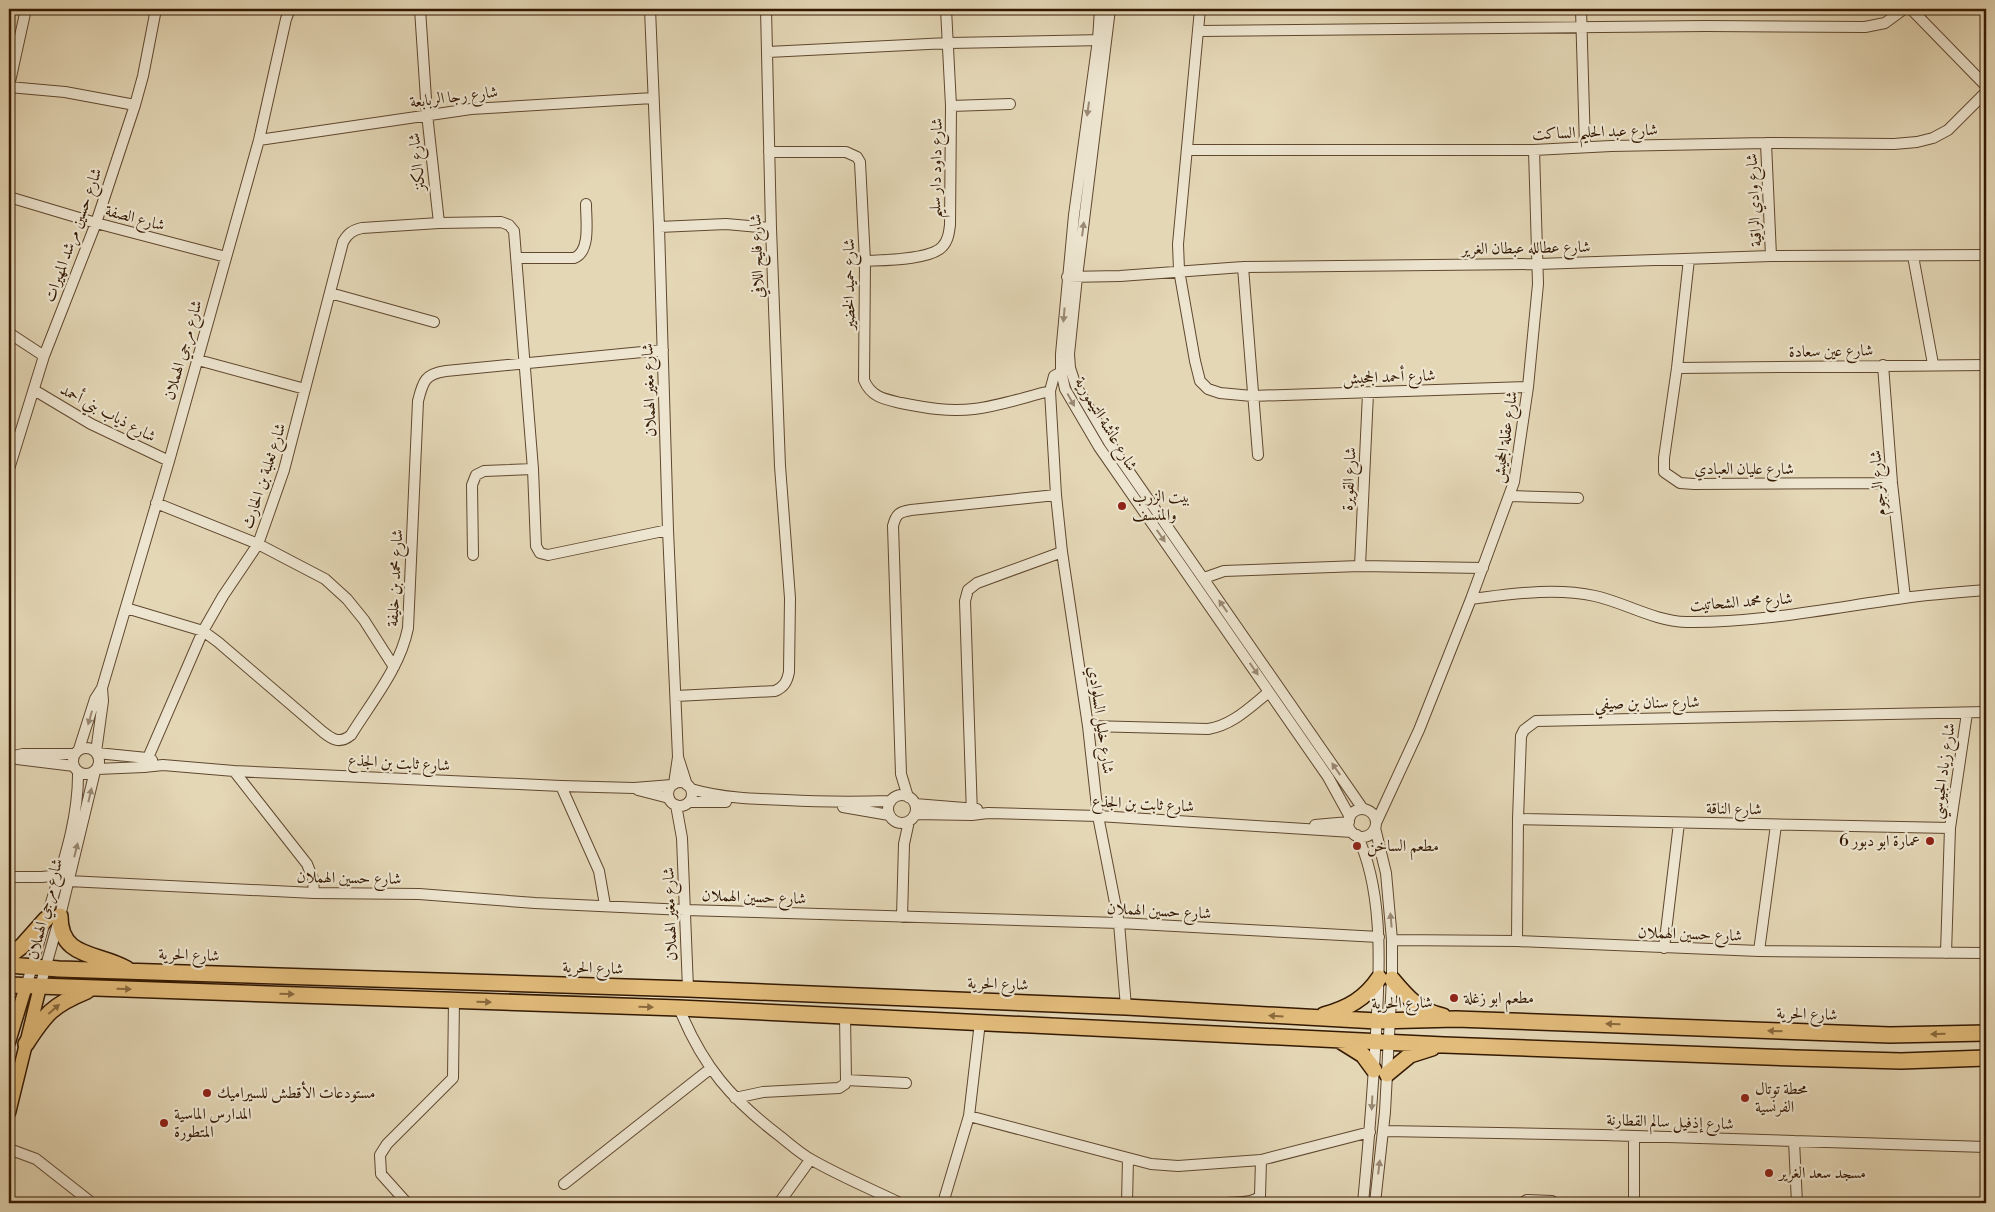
<svg xmlns="http://www.w3.org/2000/svg" width="1995" height="1212" font-family="'Libre Bodoni',Amiri,serif">
	<style>
		.lines { fill: none; stroke-linecap: round; stroke-linejoin: round }
		.minor-casing { stroke: #60482f; stroke-width: 12 }
		.major-casing { stroke: #341902; stroke-width: 15 }
		.highway-casing { stroke: #341902; stroke-width: 18 }
		.minor { stroke: #ede5d0; stroke-width: 10 }
		.major { stroke: #e2bc7b; stroke-width: 12 }
		.highway { stroke: #e2bc7b; stroke-width: 15 }
		.oneway { fill: #9a8973 }
		.oneway2 { fill: #8b6a3e }
		.poi-dot { fill: #8f2418; stroke: #ede5d0; stroke-width: 2 }
		.labels { text-anchor: middle; dominant-baseline: central; stroke-width: 4.5; stroke-linejoin: round; paint-order: stroke }
		.street-label { font-size: 16px; fill: #341902; stroke: #ede5d0 }
		.poi-label { font-size: 16px; fill: #341902; stroke: #ede5d0; text-anchor: start }
	</style>
	<rect width="100%" height="100%" fill="#e4d7b6"/>
	<filter id="stains"><feTurbulence type="fractalNoise" baseFrequency=".004" numOctaves="4"/><feColorMatrix values="0 0 0 0 .2 0 0 0 0 .09 0 0 0 0 .02 0 0 0 .5 -.17"/></filter>
	<radialGradient id="worn" r=".72"><stop offset=".6" stop-color="#630" stop-opacity="0"/><stop offset="1" stop-color="#630" stop-opacity=".3"/></radialGradient>
	<g class="lines">
		<g class="minor-casing">
			<path id="minor" d="M420 9 427 114 439 223
				M650 9 659 227 668 530 678 757 674 784
				M1100 9 1098 40 1074 215 1061 354V371L1065 389 1099 447 1328 777 1350 817
				M1110 9 1077 277 1069 354 1070 368 1076 386 1110 444 1363 809
				M1200 9 1178 244 1179 270 1195 361 1200 381 1208 389 1220 393 1252 396 1528 387
				M1581 9 1585 147
				M1911 9 1986 86
				M1199 31 1706 26 1865 27 1885 23 1904 9
				M768 52 948 43 1103 40
				M9 86 26 9
				M9 87 65 92 135 105
				M951 106 1010 104
				M259 140 471 109 653 98
				M1766 143 1771 256
				M1187 150H1534L1611 146 1766 143 1894 144 1917 142 1933 138 1948 130 1986 92
				M769 152H846L857 157 860 162 865 261 864 380C871 397 884 399 901 403 926 408 949 412 974 409 1000 406 1025 397 1050 391
				M9 197 96 223 226 257
				M659 227 726 224 771 228
				M1913 256 1933 364
				M517 258H574C591 252 586 220 586 204
				M1689 259 1677 368 1664 458V472L1680 483 1694 484 1892 483
				M865 261C883 260 930 260 942 247 948 241 949 233 950 225L951 106 946 9
				M1243 267 1258 455
				M1067 277 1120 276 1243 267 1538 264 1771 256 1986 255
				M330 293 434 322
				M9 333 44 356
				M198 360 305 389
				M1883 365 1892 483 1905 598
				M1677 368 1986 365
				M1065 370 1054 376 1050 391 1056 495 1062 552 1088 726 1098 816 1119 923 1126 1007
				M34 390 91 424 169 461
				M9 469 44 356 96 223 135 105 143 76 156 9
				M1511 496 1578 498
				M156 503 258 544 325 579 347 599 364 620 394 667
				M473 555 472 485 476 475 484 471 533 469
				M1360 566 1368 393
				M1204 578 1224 571 1360 566 1483 568
				M1471 599C1512 594 1554 587 1595 596 1626 603 1654 621 1686 622 1759 623 1831 608 1904 598 1931 594 1959 592 1986 590
				M126 608 203 631 218 642 323 732C333 740 340 744 351 735 372 701 400 668 408 628L418 401C423 381 425 374 446 371L663 350
				M676 696 775 691C784 687 787 682 789 672L790 598 780 466 771 228 766 9
				M1088 726 1208 729C1233 725 1250 707 1269 692
				M73 761a13 13 0 1 1 26 0a13 13 0 1 1-26 0Z
				M79 749 95 699 102 688 169 461 259 140 286 19 290 9
				M96 752 103 701 102 688
				M97 753 147 758 152 760
				M9 757 23 754H75
				M678 757 687 785
				M17 759 74 766
				M144 767 203 631 223 596 258 544 269 513 284 470 343 242C348 233 353 230 362 228L439 223 501 222 509 225 514 231 533 469 536 546 540 553 548 555 668 530
				M97 769 144 767 163 765 234 771 561 786 634 788 672 785
				M234 771 307 864 313 879 314 893
				M668 794a12 12 0 1 1 24 0a12 12 0 1 1-24 0Z
				M561 786 599 871 605 905
				M691 789C722 798 753 799 786 800 821 802 856 802 891 801
				M638 790 669 798
				M888 809a14 14 0 1 1 28 0a14 14 0 1 1-28 0Z
				M908 797 901 774 893 526C896 514 899 512 911 510L1056 495
				M689 802H726
				M915 804 977 809
				M676 805 682 838 688 989
				M843 807 889 815
				M1348 823a14 14 0 1 1 28 0a14 14 0 1 1-28 0Z
				M915 814 972 815 988 813 1098 816 1352 832
				M972 815 965 601 968 590 977 583 1062 552
				M1518 819 1950 828
				M1376 823 1419 730 1471 599 1514 482 1528 387 1538 284 1534 150
				M1315 825 1349 822
				M1375 828 1386 873 1392 940V979L1385 1112 1375 1203
				M1357 835C1382 887 1380 958 1377 1014 1374 1077 1369 1140 1363 1203
				M9 877H42L60 875
				M68 881 314 893 419 894 535 903 685 910 1119 923 1379 937
				M902 917 904 844 909 821
				M1392 940 1517 941 1759 951 1986 953
				M1517 941 1518 819 1521 736 1524 730 1536 721 1986 712
				M1664 948 1679 823
				M1759 951 1776 825
				M1946 953 1950 828 1967 713
				M26 986C34 963 39 939 47 916 61 869 79 821 78 771
				M40 987 60 916 95 771
				M679 1008C703 1067 731 1099 781 1137 791 1145 801 1154 812 1160 840 1176 871 1189 900 1203
				M845 1016 846 1080 906 1083
				M735 1098 763 1092 839 1088 845 1084 846 1080
				M969 1116 1128 1158 1151 1164 1178 1166 1261 1160 1370 1132
				M1384 1131 1603 1135 1986 1147
				M1634 1136V1203
				M1794 1141 1797 1203
				M9 1149 36 1159 92 1203
				M564 1184 710 1069
				M407 1203 381 1174 380 1155 387 1144 453 1078 454 1000
				M779 1203 810 1160
				M943 1203 969 1116 980 1022
				M1127 1203 1128 1158
				M1227 1203C1237 1202 1253 1204 1260 1196L1261 1160
				M1522 1203 1527 1200 1552 1201"/>
		</g>
		<g class="major-casing">
			<path id="major" d="M9 1042 26 986
				M9 1113 40 987"/>
		</g>
		<g class="highway-casing">
			<path id="highway" d="M60 916C60 959 98 952 127 969
				M9 956 22 946 46 919
				M9 965 59 969 688 989 1126 1007 1377 1021 1456 1019 1890 1035 1986 1033
				M1392 979C1407 997 1419 1011 1443 1016
				M9 985 679 1008 1444 1045 1795 1058 1901 1061 1986 1058
				M1324 1015C1348 1008 1365 999 1379 978
				M1339 1040 1363 1055 1374 1070
				M26 1044C46 1013 53 1005 87 991
				M1387 1074 1410 1055 1432 1048"/>
		</g>
		<use href="#minor" class="minor"/>
		<use href="#major" class="major"/>
		<use href="#highway" class="highway"/>
	</g>
	<defs><path id="oneway-solid" d="M-6-.8H1V-3.2L6.5 0L1 3.2V.8H-6Z" transform="scale(1.25)"/></defs>
	<g class="oneway">
		<use href="#oneway-solid" transform="translate(1088 109) rotate(98)"/>
		<use href="#oneway-solid" transform="translate(1083 229) rotate(-83)"/>
		<use href="#oneway-solid" transform="translate(1064 315) rotate(95)"/>
		<use href="#oneway-solid" transform="translate(1071 400) rotate(61)"/>
		<use href="#oneway-solid" transform="translate(1161 536) rotate(55)"/>
		<use href="#oneway-solid" transform="translate(1223 606) rotate(-125)"/>
		<use href="#oneway-solid" transform="translate(1254 669) rotate(55)"/>
		<use href="#oneway-solid" transform="translate(90 718) rotate(106)"/>
		<use href="#oneway-solid" transform="translate(1336 769) rotate(-125)"/>
		<use href="#oneway-solid" transform="translate(90 795) rotate(-77)"/>
		<use href="#oneway-solid" transform="translate(76 850) rotate(-76)"/>
		<use href="#oneway-solid" transform="translate(1391 920) rotate(-95)"/>
		<use href="#oneway-solid" transform="translate(1372 1103) rotate(93)"/>
		<use href="#oneway-solid" transform="translate(1379 1167) rotate(-83)"/>
	</g>
	<g class="oneway2">
		<use href="#oneway-solid" transform="translate(124 989) rotate(1)"/>
		<use href="#oneway-solid" transform="translate(287 994) rotate(2)"/>
		<use href="#oneway-solid" transform="translate(484 1002) rotate(2)"/>
		<use href="#oneway-solid" transform="translate(646 1007) rotate(2)"/>
		<use href="#oneway-solid" transform="translate(54 1009) rotate(-41)"/>
		<use href="#oneway-solid" transform="translate(1276 1016) rotate(-177)"/>
		<use href="#oneway-solid" transform="translate(1613 1024) rotate(-178)"/>
		<use href="#oneway-solid" transform="translate(1775 1031) rotate(-178)"/>
		<use href="#oneway-solid" transform="translate(1938 1034) rotate(179)"/>
	</g>
	<g class="poi-dot">
		<circle cx="1122" cy="506" r="5"/>
		<circle cx="1930" cy="841" r="5"/>
		<circle cx="1357" cy="846" r="5"/>
		<circle cx="1454" cy="998" r="5"/>
		<circle cx="207" cy="1093" r="5"/>
		<circle cx="1745" cy="1098" r="5"/>
		<circle cx="164" cy="1123" r="5"/>
		<circle cx="1769" cy="1173" r="5"/>
	</g>
	<g class="labels">
		<g class="street-label">
			<text transform="translate(454 97) rotate(-7)">شارع رجا الربابعة</text>
			<text transform="translate(1595 132) rotate(-2)">شارع عبد الحليم الساكت</text>
			<text transform="translate(417 162) rotate(-96)">شارع الكنز</text>
			<text transform="translate(936 168) rotate(-89)">شارع داود دار سليم</text>
			<text transform="translate(1754 200) rotate(-93)">شارع وادي الراقية</text>
			<text transform="translate(135 218) rotate(15)">شارع الصفة</text>
			<text transform="translate(73 235) rotate(-70)">شارع حسين مرشد المهيرات</text>
			<text transform="translate(1526 248) rotate(-1)">شارع عطالله عبطان الغرير</text>
			<text transform="translate(757 256) rotate(-92)">شارع فليح اللافي</text>
			<text transform="translate(849 284) rotate(-90)">شارع حميد الخضير</text>
			<text transform="translate(183 350) rotate(-74)">شارع مرجي الهملان</text>
			<text transform="translate(1831 351) rotate(-1)">شارع عين سعادة</text>
			<text transform="translate(1389 377) rotate(-2)">شارع أحمد الجحيش</text>
			<text transform="translate(649 390) rotate(-92)">شارع مغير الهملان</text>
			<text transform="translate(108 413) rotate(28)">شارع ذياب بني أحمد</text>
			<text transform="translate(1106 424) rotate(59)">شارع عائشة التيمورية</text>
			<text transform="translate(1505 437) rotate(-81)">شارع عقلة الجحيش</text>
			<text x="1744" y="469">شارع عليان العبادي</text>
			<text transform="translate(264 476) rotate(-72)">شارع ثعلبة بن الحارث</text>
			<text transform="translate(1349 479) rotate(-87)">شارع القويرة</text>
			<text transform="translate(1878 483) rotate(-95)">شارع الرجوم</text>
			<text transform="translate(395 578) rotate(-87)">شارع محمد بن خليفة</text>
			<text transform="translate(1741 602) rotate(-4)">شارع محمد الشحاتيت</text>
			<text transform="translate(1647 703) rotate(-1)">شارع سنان بن صيفي</text>
			<text transform="translate(1101 720) rotate(82)">شارع خليل السلوادي</text>
			<text transform="translate(399 763) rotate(3)">شارع ثابت بن الجذع</text>
			<text transform="translate(1943 771) rotate(-82)">شارع زياد الجيوسي</text>
			<text transform="translate(1143 804) rotate(3)">شارع ثابت بن الجذع</text>
			<text transform="translate(1734 809) rotate(1)">شارع الناقة</text>
			<text transform="translate(349 878) rotate(1)">شارع حسين الهملان</text>
			<text transform="translate(754 897) rotate(2)">شارع حسين الهملان</text>
			<text transform="translate(45 909) rotate(-76)">شارع مرجي الهملان</text>
			<text transform="translate(1159 911) rotate(3)">شارع حسين الهملان</text>
			<text transform="translate(670 914) rotate(-92)">شارع مغير الهملان</text>
			<text transform="translate(1690 934) rotate(2)">شارع حسين الهملان</text>
			<text transform="translate(189 955) rotate(2)">شارع الحرية</text>
			<text transform="translate(593 968) rotate(2)">شارع الحرية</text>
			<text transform="translate(998 984) rotate(2)">شارع الحرية</text>
			<text transform="translate(1402 1003) rotate(-1)">شارع الحرية</text>
			<text transform="translate(1807 1014) rotate(2)">شارع الحرية</text>
			<text transform="translate(1670 1122) rotate(2)">شارع إذفيل سالم القطارنة</text>
		</g>
		<g class="poi-label">
			<text x="1132" y="497">بيت الزرب<tspan x="1132" dy="18">والمنسف</tspan></text>
			<text x="1920" y="841" text-anchor="end">عمارة ابو دبور 6</text>
			<text x="1367" y="846">مطعم الساخن</text>
			<text x="1464" y="998">مطعم ابو زغلة</text>
			<text x="1755" y="1089">محطة توتال<tspan x="1755" dy="18">الفرنسية</tspan></text>
			<text x="217" y="1093">مستودعات الأقطش للسيراميك</text>
			<text x="174" y="1114">المدارس الماسية<tspan x="174" dy="18">المتطورة</tspan></text>
			<text x="1779" y="1173">مسجد سعد الغرير</text>
		</g>
	</g>
	<rect width="1995" height="1212" fill="none" stroke="#e4d7b6" stroke-width="30"/>
	<rect x="10" y="10" width="1975" height="1192" fill="none" stroke="#341902" stroke-width="2.5"/>
	<rect x="15" y="15" width="1965" height="1182" fill="none" stroke="#341902"/>
	<rect width="100%" height="100%" filter="url(#stains)"/>
	<rect width="100%" height="100%" fill="url(#worn)"/>
</svg>
